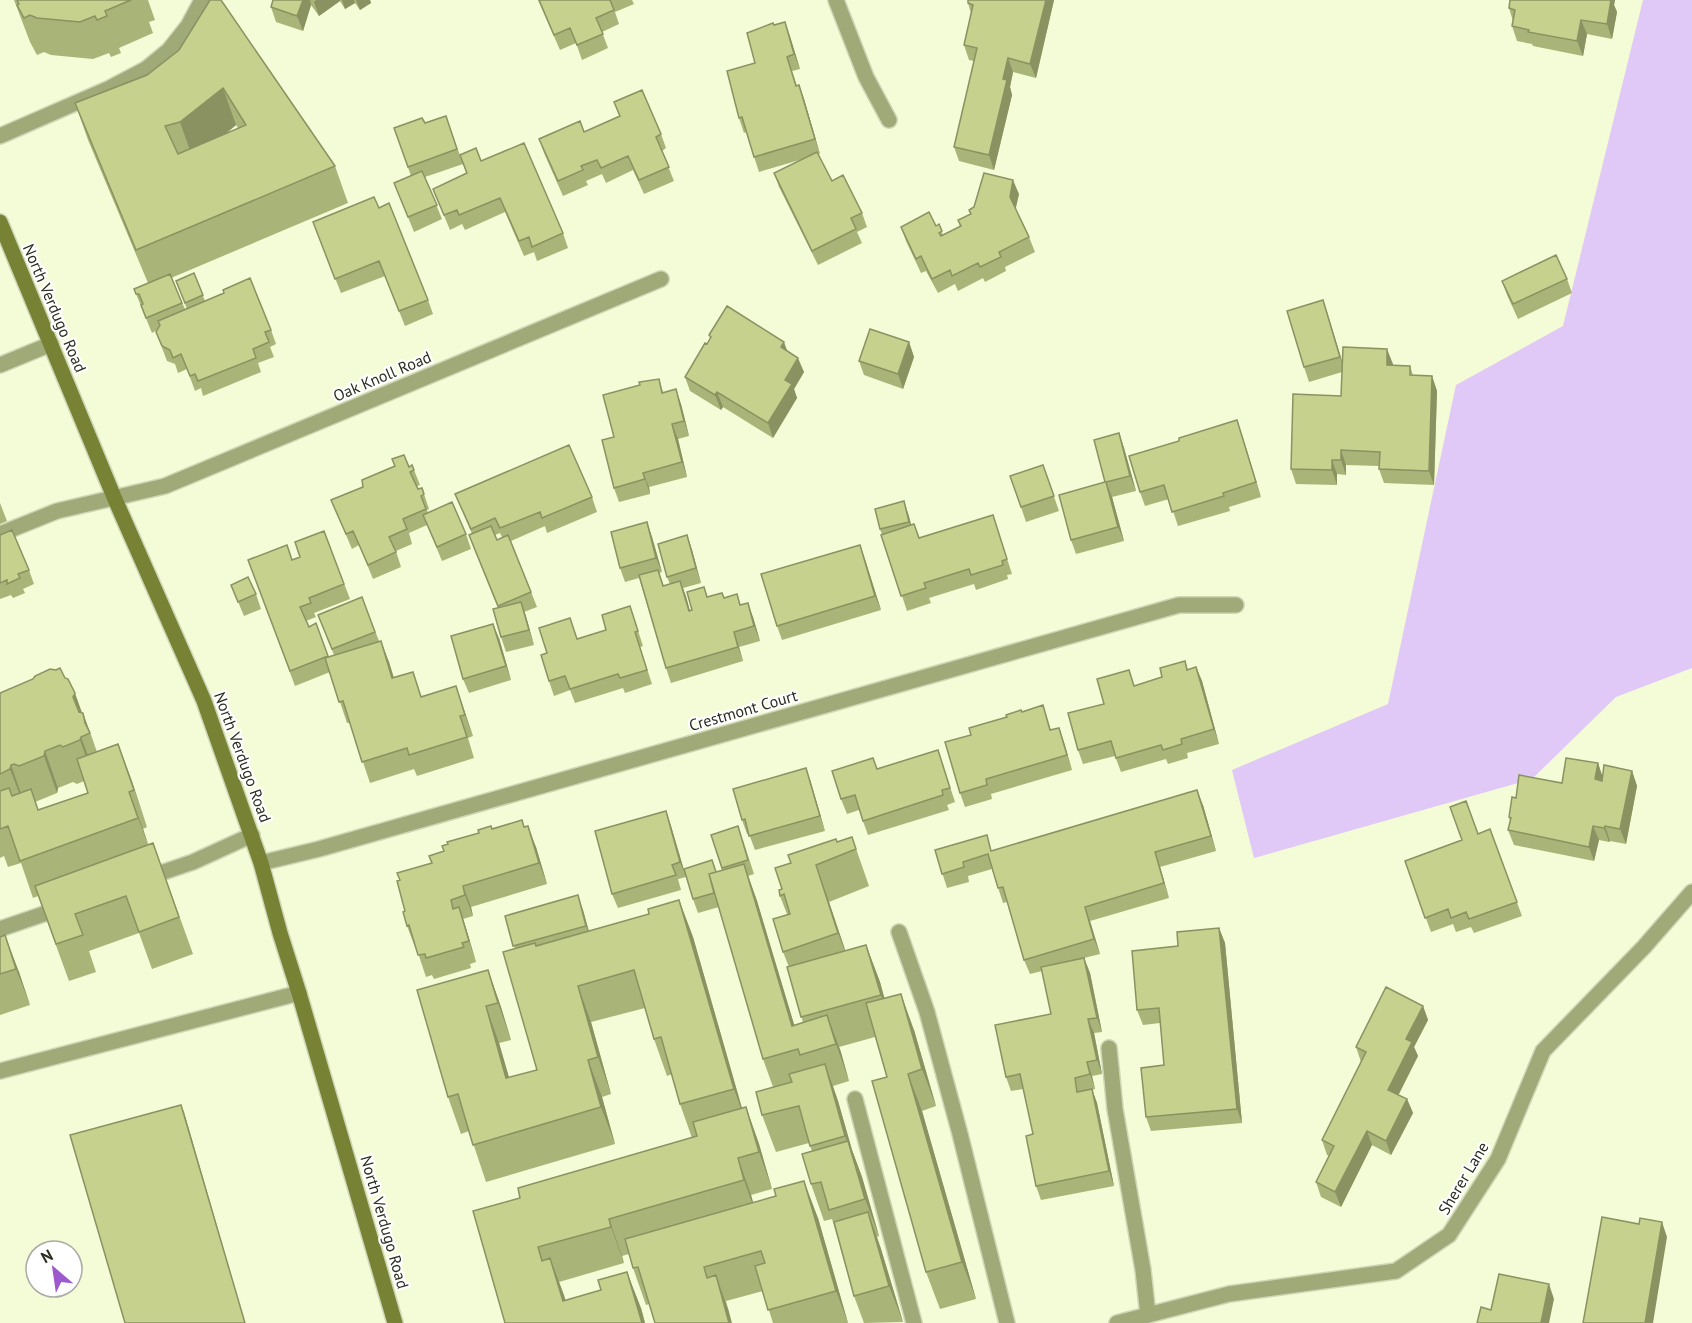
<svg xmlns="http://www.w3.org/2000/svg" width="1692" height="1323" font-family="'PT Sans',sans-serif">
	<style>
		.green { fill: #e0c8f7 }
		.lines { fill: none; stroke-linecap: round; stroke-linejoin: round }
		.service-casing { stroke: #cfd6b6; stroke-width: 18 }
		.minor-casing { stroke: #cfd6b6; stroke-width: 18 }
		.secondary-casing { stroke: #cfd6b6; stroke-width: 18 }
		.service { stroke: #a0a978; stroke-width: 15 }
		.minor { stroke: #a0a978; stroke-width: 15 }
		.secondary { stroke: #778235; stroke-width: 15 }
		.wall { fill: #a9b478; fill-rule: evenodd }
		.shaded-wall { fill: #8a9262 }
		.building { fill: #c5d18c; stroke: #8a9262; stroke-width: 1.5; fill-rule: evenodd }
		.labels { text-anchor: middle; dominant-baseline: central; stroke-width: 4.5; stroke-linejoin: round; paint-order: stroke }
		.street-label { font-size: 16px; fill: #2a2d1f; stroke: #fff }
	</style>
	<rect width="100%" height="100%" fill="#f3fbd7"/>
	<path class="green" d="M1643 0H1692V668L1616 697 1532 779 1254 858 1232 770 1388 704 1456 385 1563 326Z"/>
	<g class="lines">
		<g class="service-casing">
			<path id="service" d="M143 879 193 862 252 835
				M0 929 64 907
				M899 932 927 1012 960 1134 1007 1323
				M1109 1048 1115 1109 1143 1270 1148 1315
				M0 1071 299 993
				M855 1099 914 1323"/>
		</g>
		<g class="minor-casing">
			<path id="minor" d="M836 0 866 77 889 120
				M0 136 110 88 146 69 169 50 188 26 202 0
				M0 365 51 344
				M0 534 57 511 165 486 661 279
				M261 863 319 849 1179 605H1236
				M1117 1323 1229 1294 1396 1271 1449 1235 1498 1159 1543 1051 1644 947 1692 892"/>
		</g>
		<g class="secondary-casing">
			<path id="secondary" d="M0 222 114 497 204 701 261 863 280 933 299 993 395 1323"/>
		</g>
		<use href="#service" class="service"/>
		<use href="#minor" class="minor"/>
		<use href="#secondary" class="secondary"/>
	</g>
	<path class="wall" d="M14 0H148L155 20 149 22 153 33 119 48 121 53 111 57 109 53 93 59 51 55 44 52 37 55 30 42Z
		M273 0H370L371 3 360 10 355 3 345 9 340 1 319 16 311 5 303 31 276 22 271 7Z
		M538 0H632L634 4 615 12 619 24 602 32 608 48 582 60 576 43 560 50Z
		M968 0H1054L1036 78 1013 72 1010 87 1012 95 994 170 959 161 954 147 974 61 969 60 964 45 971 13 968 3Z
		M1510 0H1615L1614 5 1617 12 1612 39 1587 34 1583 56 1533 46 1532 44 1517 41 1512 26 1513 21 1509 8Z
		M785 22 800 69 792 71 797 86 799 85 804 99 820 154H818L832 181 862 213 867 227 857 232 862 243 818 265 779 187 774 173 803 159 759 172 746 132 744 133 739 118 774 25Z
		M179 50 335 166 348 203 171 278 185 309H187L176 281 194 273 205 301 271 330 276 344 270 347 274 357 258 363 261 372 203 396 201 388 195 391 187 369 178 373 175 364 167 361 156 332 157 330 152 333 134 289 148 283 88 140 75 103 147 75ZM236 125 238 128 226 134Z
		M614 102 661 134 666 148 662 151 674 181 644 194 633 170 606 183 602 174 586 181 588 185 563 196 544 153 539 139 584 132 619 116Z
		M446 116 463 164 425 177 442 219 414 232 394 183 411 176 394 128 425 123Z
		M460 155 481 161 563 233 568 248 537 261 534 252 524 256 505 212 465 230 462 224 450 230 433 189 466 173Z
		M1019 194 1015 209 1029 237 1035 252 1005 267 1006 271 985 282 983 278 958 291 955 284 938 293 926 271 921 273 906 241 901 227 936 226 939 224 943 235 960 227 958 220 970 214 969 210Z
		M379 208 428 300 433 314 405 326 385 276 341 293 313 222Z
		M1567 279 1572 293 1518 319 1507 295 1502 281Z
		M1323 300 1342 361 1393 364V366H1410L1413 375 1432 376 1437 391 1434 485 1384 483 1379 469V466L1346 465V475L1337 474V485L1296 484 1291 469 1341 396 1342 372 1309 382 1304 367Z
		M709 335 787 351 804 372 794 389 797 398 773 438 723 407 721 410 690 391 685 377 710 339Z
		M909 342 914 357 903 389 864 375 859 361Z
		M659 379 663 392 681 404 689 436 678 439 687 477 649 487 650 494 619 502 614 488V437Z
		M1119 433 1124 448 1136 491 1112 497 1124 541 1076 554 1071 540 1105 482Z
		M1242 435 1261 497 1229 507 1230 511 1178 526 1169 499 1145 506 1140 492Z
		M392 459 409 467 412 465 420 485 417 486 418 489 422 488 429 509 427 510 428 513 466 534 471 549 442 561 427 525 409 533 412 544 396 551 401 567 373 579 359 545 352 549 331 500 363 487 395 466Z
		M1043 465 1059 511 1026 522 1021 507Z
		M455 494 592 497 597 512 547 533 545 526 511 541 537 607 524 612 534 645 506 652 501 637 498 608 474 549 469 535 472 534ZM500 533 502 537 497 540 495 535Z
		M904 501 911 525 920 538 993 515 1012 574 1007 575 1008 579 976 590 974 584 929 598 931 603 907 611 880 529Z
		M0 503 7 521 0 524Z
		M647 522 652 537 662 572 659 573 664 586 670 584 667 577 687 535 692 550 701 583 683 588 690 611 692 610 708 597 724 598 741 605 753 617 760 641 739 647 743 661 671 683 666 668 639 578 625 582 620 568Z
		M324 531 350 599 314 613 316 617 306 621 309 627 329 657 334 655 318 615 362 597 379 641 389 662 394 678 422 696 456 686 473 736 468 738 474 758 417 776 414 769 370 783 350 723H347L330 672 295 686 248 560H292L300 557Z
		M0 535 29 570 34 584 23 589 25 593 13 598 11 595 0 599Z
		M860 545 881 610 782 640 777 626Z
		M231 585 256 594 261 609 244 616Z
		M630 606 643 646 640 647 652 684 625 693 623 688 575 703 570 690 554 696 549 681 547 653 577 639 606 630Z
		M499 638 511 680 469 693 463 679Z
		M1185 661 1188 670 1196 667 1202 681 1219 744 1187 753 1188 758 1168 764 1166 759 1121 772 1115 756 1083 764 1078 750 1104 704 1135 686 1162 677Z
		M65 678 82 713H83L97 752 118 744 147 827 143 829 148 845 153 843 193 954 152 969 139 933 89 951 96 972 69 981 38 896 33 898 21 863 8 867 4 856 0 858V693ZM84 781 88 793 38 810 35 802 57 793 58 788 73 782 77 784Z
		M1043 705 1051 730 1059 728 1072 770 991 794 992 799 965 807 960 793 971 735 1022 712Z
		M938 750 955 802 947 805 949 810 868 835 859 810 847 814 841 799 877 769Z
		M1598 763 1602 776 1632 771 1637 786 1626 844 1610 841 1609 842 1599 840 1594 861 1514 845 1508 830 1510 822 1509 817 1516 798 1562 783Z
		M806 768 811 783 825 831 755 850 749 834H747L742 820Z
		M1203 805 1216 851 1160 867 1169 898 1090 921 1100 954 1084 958 1090 973 1102 1032 1094 1033 1102 1074 1092 1076 1095 1089 1092 1090 1097 1103 1114 1186 1041 1200 1036 1186 1033 1134 1023 1089 1011 1091 1006 1077 1051 1014 1042 971 1030 974 1024 960 1007 902 1003 903 992 869 968 876 969 882 947 888 935 850 993 851Z
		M666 811 671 826 686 877 678 879 681 890 618 908 612 894Z
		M524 827 536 847 547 884 471 907 473 916 463 919 476 962 470 964 471 968 434 979 432 975 426 977 416 947H415L407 926 405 911 432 863 444 851 492 829Z
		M1490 829 1522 916 1474 933 1471 927 1456 932 1453 924 1431 932 1405 861Z
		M711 835 743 840 754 874 748 876 757 901 794 1025 803 1023 789 967 783 952 787 914 780 896 782 889 791 863 837 842 852 837 869 886 829 902 845 951 866 945 880 982 884 998 914 1030 936 1106 922 1111 976 1299 940 1309 926 1272 887 1077 875 1037 839 1047 849 1081 833 1086 838 1101 852 1150 862 1177 879 1236 877 1237 881 1249 903 1322 864 1323 854 1296 832 1219 824 1221 811 1184 812 1151 809 1143 776 1152 762 1115 773 1087 763 1059 719 907 698 913 693 899 722 870Z
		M679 900 693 937 742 1108 746 1107 759 1144 772 1189 751 1195 753 1202 818 1218 848 1323H773L763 1291 726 1301 729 1312 649 1304 646 1305 633 1268 629 1254 622 1256 624 1263 559 1282 565 1300 641 1308 645 1323H505L520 1198 692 1138 680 1104 672 1074 667 1076 654 1039 645 1008 591 1022 611 1094 602 1097 615 1144 486 1182 469 1131 461 1134 448 1097 488 970 501 1007 511 1040 499 1043 509 1078 537 1070 515 949 505 916 583 910 589 931 649 914Z
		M1219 928 1225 943 1242 1123 1151 1131 1146 1117 1164 1065 1160 1023 1143 1025 1137 1010 1178 946Z
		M0 937 19 972 30 1005 0 1015Z
		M1423 1006 1428 1020 1414 1047 1418 1056 1398 1095 1407 1099 1413 1113 1391 1155 1372 1145 1341 1207 1321 1197 1316 1182 1329 1156 1327 1155 1322 1140 1361 1062 1356 1047Z"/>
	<path class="shaded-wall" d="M303 0H310L311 5 303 31 297 16Z
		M316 0H340V1L319 16 314 2Z
		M342 0H354L355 3 345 9Z
		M356 0H370L371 3 360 10Z
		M1046 0H1054L1036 78 1030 64Z
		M1609 0H1615L1614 5 1617 12 1612 39 1607 24Z
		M1581 20 1587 34 1583 56 1577 41Z
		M785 22 790 36 800 69 794 54Z
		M1008 58 1013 72 1010 87 1012 95 994 170 989 155 1003 79Z
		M799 85 804 99 820 154 815 139Z
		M223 88 236 125 193 159 180 122Z
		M1013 180 1019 194 1015 212 1010 197Z
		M1323 300 1328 315 1345 371 1340 357Z
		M784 342 789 356 781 347Z
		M909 342 914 357 903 389 898 374Z
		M1387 349 1393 364 1392 380 1387 365Z
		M798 358 804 372 794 389 797 398 773 438 768 423 785 380Z
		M1432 376 1437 391 1434 485 1429 471Z
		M676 389 681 404 689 436 684 421Z
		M717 392 723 407 721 410 715 395Z
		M1237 420 1242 435 1261 497 1256 482Z
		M672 424 678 439 687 477 682 462Z
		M1119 433 1124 448 1136 491 1130 476Z
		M1341 450 1346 465V475L1341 460Z
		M1332 460 1337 474V485L1332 470Z
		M643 473 649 487 650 494Z
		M1106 482 1112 497 1124 541 1118 527Z
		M904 501 909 516 914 536 909 522Z
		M647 522 652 537 662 572 656 558Z
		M687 535 692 550 701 583 696 568Z
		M860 545 865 559 881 610 875 596Z
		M680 581 686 596 694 626 689 611Z
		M521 602 526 616 534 645 529 630Z
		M748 603 753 617 760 641 754 626Z
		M493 624 499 638 511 680 506 666Z
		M734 632 739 647 743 661 738 647Z
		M381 641 389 662 400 699 392 678Z
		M1196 667 1202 681 1219 744 1214 729Z
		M456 686 463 707 473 736 465 715Z
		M75 693 85 721 83 713 97 752 90 733H89L73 697Z
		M1059 728 1064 742 1072 770 1067 755Z
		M81 737 95 774 93 777 80 740Z
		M118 744 132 781 147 827 134 790Z
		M45 751 58 788 57 793 44 756Z
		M1598 763 1603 778 1600 794 1595 779Z
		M11 765 24 802V806L10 769Z
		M806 768 811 783 825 831 820 816Z
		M1632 771 1637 786 1626 844 1620 829Z
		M1197 790 1203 805 1216 851 1211 836Z
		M129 792 143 829 152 855 138 818Z
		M666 811 671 826 686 877 680 862Z
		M528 826 536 847 547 884 539 863Z
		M1593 826 1599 840 1594 861 1589 847Z
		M1605 826 1610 841 1609 842 1604 828Z
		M1155 852 1160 867 1169 898 1164 883Z
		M744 864 757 901 803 1054 792 1026Z
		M816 865 829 902 852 970 838 933Z
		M463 886 471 907 473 916 465 895Z
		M578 895 583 910 591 940 586 926Z
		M679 900 693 937 747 1126 734 1089Z
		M459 907 466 928 476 962 469 941Z
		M1085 907 1090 921 1100 954 1094 939Z
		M1219 928 1225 943 1242 1123 1237 1109Z
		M5 935 19 972 30 1005 16 969Z
		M866 945 880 982 894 1032 881 995Z
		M1084 958 1090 973 1102 1032 1097 1018Z
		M488 970 501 1007 511 1040 498 1003Z
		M578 986 591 1022 611 1094 598 1057Z
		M901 994 914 1030 936 1106 922 1069Z
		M486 1006 499 1043 520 1115 506 1078Z
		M1423 1006 1428 1020 1414 1047 1418 1056 1394 1104 1388 1090 1406 1039Z
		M827 1015 841 1052 849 1081 836 1044Z
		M1088 1019 1094 1033 1102 1074 1097 1060Z
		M588 1060 602 1097 615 1144 601 1107Z
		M1087 1062 1092 1076 1095 1089 1090 1074Z
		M825 1064 838 1101 852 1150 862 1177 879 1236 865 1199 856 1166 845 1136Z
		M908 1074 922 1111 976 1299 962 1262Z
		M1092 1089 1097 1103 1114 1186 1109 1171Z
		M1407 1099 1413 1113 1391 1155 1386 1141Z
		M181 1105 184 1112 245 1323Z
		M746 1107 759 1144 772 1189 759 1152Z
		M1367 1131 1372 1145 1341 1207 1335 1192Z
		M738 1158 751 1195 757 1217 744 1180Z
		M804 1181 818 1218 848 1323 836 1291Z
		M868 1212 881 1249 903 1322 889 1286Z
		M609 1219 622 1256 624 1263 611 1227Z
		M1662 1222 1667 1237 1653 1323H1645Z
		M550 1258 564 1295 572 1323 563 1301Z
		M627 1272 641 1308 645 1323H642Z
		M716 1275 729 1312 732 1323H729Z
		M1549 1284 1554 1299 1549 1323H1541Z"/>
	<path class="building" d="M17 0H131L105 11 107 16 97 20 95 16 80 22 37 18 30 15 24 18 17 5 19 4Z
		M210 0H221L335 166 136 250 75 103 147 75 179 50ZM223 88 246 125 178 154 165 126 180 122Z
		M273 0H303L297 16 271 7Z
		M539 0H610L614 10 596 18 603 34 577 45 570 28 554 35Z
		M968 0H1046L1030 64 1008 58 1003 79 1007 80 989 155 954 147 977 48 964 45 973 5 968 3Z
		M1510 0H1611L1607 24 1581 20 1577 41 1528 32 1529 30 1512 26 1515 10 1509 8Z
		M785 22 794 54 787 57 796 86 799 85 815 139 754 157 742 117 739 118 727 71 755 63 747 33 773 23 774 25Z
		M642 90 661 134 656 137 669 167 639 180 628 156 601 168 597 160 581 166 583 170 558 181 539 139 580 121 584 132 620 116 614 102Z
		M446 116 457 149 408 167 394 128 422 118 425 123Z
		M524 143 563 233 532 247 529 237 519 241 500 198 459 215 457 210 444 215 433 189 467 173 460 155 476 148 481 161Z
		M817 152 832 181 843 175 862 213 851 218 856 229 812 251 774 173Z
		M422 171 437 205 408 217 394 183Z
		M984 173 1013 180 1010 197 1029 237 999 252 1001 257 980 267 978 263 952 276 950 270 932 279 921 256 916 259 901 227 929 212 936 226 939 224 942 231 939 233 941 236 961 226 958 220 971 214 969 210 974 207Z
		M374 197 379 208 389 203 428 300 399 311 379 261 335 279 313 222Z
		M1556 255 1567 279 1513 304 1502 281Z
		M194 273 203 295 185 303 176 281Z
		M170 274 182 303 146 318 141 305 143 304 139 294H136L134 289Z
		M250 278 271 330 265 332 269 342 253 349 256 358 198 381 195 374 190 376 181 354 173 358 170 350 162 346 156 332 160 325 158 321 224 293 223 290Z
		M1323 300 1340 357 1304 367 1287 311Z
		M727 306 784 342 781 347 798 358 785 380 792 384 768 423 717 392 715 395 685 377 705 343 707 344 711 337 709 335Z
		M870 329 909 342 898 374 859 361Z
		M1343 347 1387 349V365L1410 366V375L1432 376 1429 471 1379 469 1380 452 1341 450V460H1332V470L1291 469 1293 394 1341 396Z
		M659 379 662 393 676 389 684 421 672 424 682 462 643 473 645 479 614 488 602 440 614 437 603 395 640 385 639 382Z
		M1237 420 1256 482 1223 493 1224 496 1172 512 1164 485 1140 492 1129 456 1179 441V438Z
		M1119 433 1130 476 1106 482 1118 527 1071 540 1059 495 1105 482 1094 440Z
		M569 445 592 497 542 518 540 512 500 528 495 518 471 529 455 494Z
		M404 455 409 467 412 465 414 470 410 472 418 489 422 488 424 494 421 496 426 509 403 519 407 529 389 537 396 552 368 565 353 531 346 534 331 500 363 487 362 480 395 466 392 459Z
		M1043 465 1054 496 1021 507 1010 476Z
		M904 501 909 522 880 529 875 509Z
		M452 502 466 534 437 547 423 515Z
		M993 515 1007 559 1002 561 1003 565 971 575 969 569 924 583 926 588 901 596 881 535 914 524 919 538Z
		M647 522 656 558 620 568 611 532Z
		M491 526 497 540 508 535 531 592 498 606 469 535Z
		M12 530 29 570 18 574 20 578 7 584V580L0 583V535Z
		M324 531 344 584 309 598 311 603 300 607 309 627 316 623 328 656 290 671 248 560 287 545 292 560 300 557 295 542Z
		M687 535 696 568 667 577 658 544Z
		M860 545 875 596 777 626 761 574Z
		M658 570 663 586 680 581 689 611 692 610 687 592 704 587 707 597 722 593 724 598 737 594 740 605 748 603 754 626 734 632 738 647 666 668 639 575Z
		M248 577 256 594 238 602 231 585Z
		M362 597 375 632 332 649 318 615Z
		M521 602 529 630 501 637 493 609Z
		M630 606 638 631 635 632 647 670 620 678 618 674 570 689 565 676 549 681 541 655 547 653 539 628 570 618 577 639 606 630 602 615Z
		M493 624 506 666 463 679 451 636Z
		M381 641 392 678 413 672 421 697 456 686 465 715 460 716 467 737 409 755 407 748 362 762 343 701 339 702 325 658Z
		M1185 661 1187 670 1196 667 1214 729 1181 739 1182 744 1163 750 1161 745 1116 758 1111 741 1078 750 1068 713 1104 704 1097 679 1129 670 1134 686 1162 677 1160 668Z
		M60 668 65 678 68 679 75 693 73 697 79 712 83 713 85 723 90 733 81 737 80 740 63 747 60 745 45 751 44 756 19 766 14 764 11 765 10 769 0 774V693L33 679 35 676 50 669 56 670Z
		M1043 705 1050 730 1059 728 1067 755 986 779 987 785 960 793 945 742 971 735 969 728 1007 717 1006 715 1021 710 1022 712Z
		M118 744 134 790 129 792 138 818 20 861 8 826 0 829V791L9 788 12 796 31 789 38 810 88 793 77 759Z
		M938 750 950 788 942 790 943 795 863 821 855 795 841 799 832 771 873 758 877 769Z
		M1566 758 1598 763 1595 779 1602 781 1604 765 1632 771 1620 829 1605 826 1604 828 1593 826 1589 847 1508 830 1511 818 1509 817 1512 797 1516 798 1519 775 1562 783Z
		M806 768 820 816 749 836 745 819 742 820 733 789Z
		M1197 790 1211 836 1155 852 1164 883 1085 907 1094 939 1024 960 1003 887 998 888 988 854 963 862 964 867 942 874 935 850 987 835 991 851Z
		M1466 801 1478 834 1490 829 1517 902 1469 919 1466 912 1451 918 1448 909 1425 918 1405 861 1462 840 1450 807Z
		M666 811 680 862 672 865 676 875 612 894 595 831Z
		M522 820 524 827 528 826 539 863 463 886 465 895 451 900 453 909 459 907 469 941 462 943 464 947 426 958 425 954 418 955 409 925 407 926 403 912 405 911 397 881 400 880 397 873 432 863 429 856 444 851 442 846 448 844 447 842 479 833 478 830 491 826 492 829Z
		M738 826 748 860 722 868 711 835Z
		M852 837 856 849 816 865 838 933 783 952 773 919 790 914 784 894 780 896 779 890 782 889 775 868 791 863 788 855 836 839 837 842Z
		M153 843 179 917 139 932 126 896 75 914 83 935 56 944 35 886Z
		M712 860 716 872 709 874 714 893 693 899 684 869Z
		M744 864 792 1026 827 1015 836 1044 800 1055 798 1049 763 1059 709 874Z
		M578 895 586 926 513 946 505 916Z
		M679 900 734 1089 680 1104 661 1037 654 1039 634 970 578 986 598 1057 588 1060 601 1107 473 1145 458 1094 448 1097 417 990 488 970 498 1003 486 1006 506 1078 537 1070 503 952 535 943 536 946 649 914 648 909Z
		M1219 928 1237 1109 1146 1117 1141 1068 1164 1065 1159 1008 1137 1010 1132 951 1178 946 1177 932Z
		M5 935 16 969 0 974V937Z
		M866 945 881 995 801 1017 787 967Z
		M1084 958 1097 1018 1088 1019 1097 1060 1087 1062 1090 1074 1075 1078 1077 1092 1092 1089 1109 1171 1036 1186 1026 1136 1033 1134 1020 1074 1006 1077 995 1025 1051 1014 1041 967Z
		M1386 987 1423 1006 1406 1039 1412 1042 1388 1090 1407 1099 1386 1141 1367 1131 1335 1192 1316 1182 1334 1146 1322 1140 1366 1052 1356 1047Z
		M901 994 922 1069 908 1074 962 1262 926 1272 872 1081 887 1077 866 1003Z
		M825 1064 845 1136 810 1146 799 1106 762 1115 756 1092 792 1082 789 1074Z
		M181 1105 245 1323H125L70 1135Z
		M746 1107 759 1152 738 1158 744 1180 609 1219 611 1227 538 1247 542 1261 550 1258 563 1301 601 1290 598 1280 627 1272 642 1323H505L473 1211 520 1198 518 1188 697 1136 693 1122Z
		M848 1141 865 1199 829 1210 821 1182 811 1184 802 1154Z
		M804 1181 836 1291 768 1310 755 1266 765 1263 761 1251 704 1267 707 1278 716 1275 729 1323H655L638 1267 633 1268 625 1239 776 1196 774 1189Z
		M868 1212 889 1286 854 1296 834 1222Z
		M1602 1217 1639 1224 1640 1218 1662 1222 1645 1323H1583Z
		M1499 1274 1549 1284 1541 1323H1477L1481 1307 1491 1310Z"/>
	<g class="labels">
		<g class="street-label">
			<text transform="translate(55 308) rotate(67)">North Verdugo Road</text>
			<text transform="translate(382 376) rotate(-23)">Oak Knoll Road</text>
			<text transform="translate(743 710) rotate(-16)">Crestmont Court</text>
			<text transform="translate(243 757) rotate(70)">North Verdugo Road</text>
			<text transform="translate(1463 1178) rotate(-59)">Sherer Lane</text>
			<text transform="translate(385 1222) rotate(74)">North Verdugo Road</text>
		</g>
	</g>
	<g transform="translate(54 1269) rotate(331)"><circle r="28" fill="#ffffff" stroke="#aaaba5" stroke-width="1.5"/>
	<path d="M0-4.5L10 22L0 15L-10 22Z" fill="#9d5acf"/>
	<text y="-9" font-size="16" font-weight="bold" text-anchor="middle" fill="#2a2d1f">N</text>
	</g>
</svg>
